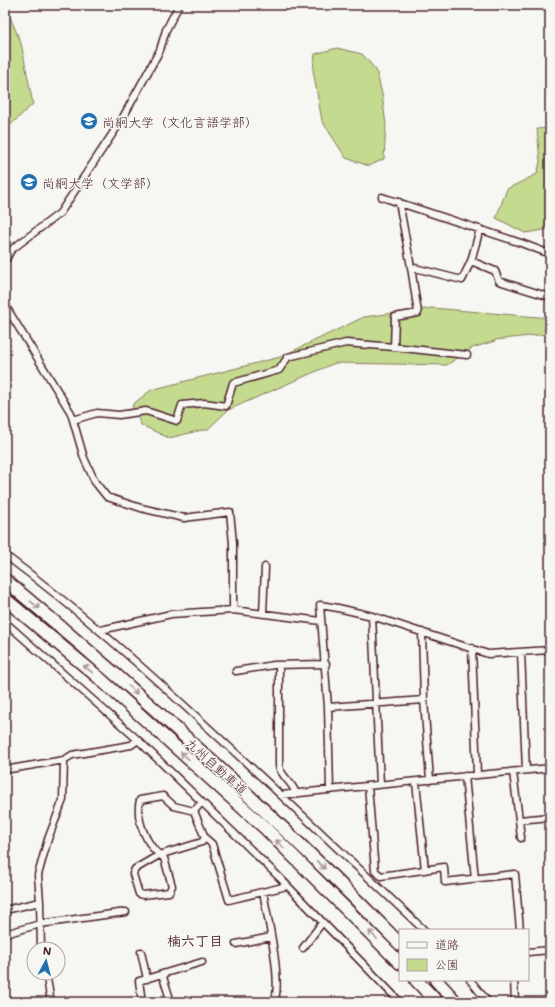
<svg xmlns="http://www.w3.org/2000/svg" width="555" height="1007" font-family="Mali,'Klee One',sans-serif">
	<style>
		.green { fill: #c4da8f; stroke: #877c5d }
		.lines { fill: none; stroke-linecap: round; stroke-linejoin: round }
		.street-casing { stroke: #4a1f2b; stroke-width: 9 }
		.highway-casing { stroke: #4a1f2b; stroke-width: 15 }
		.street { stroke: #f6f6f2; stroke-width: 6 }
		.highway { stroke: #f6f6f2; stroke-width: 12 }
		.oneway { stroke: #a99598 }
		.labels { text-anchor: middle; dominant-baseline: central; stroke-width: 3; stroke-linejoin: round; paint-order: stroke }
		.poi-label { font-size: 13px; fill: #4a1f2b; stroke: #f6f6f2; text-anchor: start }
		.street-label { font-size: 13px; fill: #4a1f2b; stroke: #f6f6f2 }
		.neighbourhood-label { font-size: 14px; font-weight: bold; fill: #4a1f2b; stroke: #f6f6f2 }
	</style>
	<rect width="100%" height="100%" fill="#f6f6f2"/>
	<filter id="ink" filterUnits="userSpaceOnUse"><feTurbulence type="fractalNoise" baseFrequency=".025" numOctaves="2"/><feDisplacementMap in="SourceGraphic" scale="8" xChannelSelector="R" yChannelSelector="G"/><feConvolveMatrix kernelMatrix="1 2 1 2 8 2 1 2 1" color-interpolation-filters="sRGB"/></filter>
	<g filter="url(#ink)">
		<path class="green" d="M5 5 21 43 33 104 5 130Z
			M337 48 362 54 376 70 382 94 386 125 384 159 369 166 346 158 322 121 313 70 315 54Z
			M550 128V229L525 233 496 218 507 189 537 174 540 162 537 129Z
			M432 308 550 318V328L547 334 495 340V341L472 348 447 365 335 363 228 410 207 430H202L169 438 141 425 132 405 151 390 280 357 364 317Z"/>
		<g class="lines">
			<g class="street-casing">
				<path id="street" d="M382 197 521 243 550 254
					M399 202 411 267 462 280 471 261
					M480 229 471 261 495 271 499 281 550 297
					M5 261 11 250 60 213 121 121 160 50 166 30 179 5
					M411 267 418 313 395 317 394 347 467 355
					M5 305 71 413 84 458 95 482 107 497 141 508 184 518 230 512 233 543V610
					M73 420 97 413 119 415 146 411 177 421 182 405 204 403 226 406 233 383 279 370 288 357 346 343 394 347
					M5 555C79 610 147 671 214 733 285 798 354 864 424 930
					M263 614 265 567
					M372 616 380 784
					M5 622 138 740 279 877 400 1002
					M101 630 171 614 233 610 321 621
					M422 632 424 700 430 780
					M472 648 477 774
					M521 652 526 770
					M279 665V766C281 777 293 782 296 794
					M236 671 274 665 326 664
					M328 707 424 700
					M10 769 64 760
					M513 772 519 820 550 817
					M465 776 475 879
					M416 782 425 870
					M368 786 375 871 381 876 444 867 445 882 515 874 520 930
					M330 790 328 707 320 605 338 608 372 616 488 654 550 650
					M281 795C371 785 460 777 550 768
					M194 811 174 806 163 796 140 800C135 819 147 848 164 858L172 886 169 892 143 895 139 894 133 874 135 869 159 855 202 842 205 838 194 811 202 802
					M519 820 521 838
					M205 838 212 844 229 900 287 886
					M263 892C267 915 283 983 274 1002
					M5 910 40 902
					M5 934 40 924 126 912
					M236 944 271 937
					M303 948 322 923
					M41 949 40 902 38 875 48 839 63 800 64 760 72 755 131 745 138 740
					M141 952 147 979
					M528 952 550 950
					M46 973 51 1002
					M162 974 171 1002
					M470 980 488 1002
					M514 980 515 1002
					M142 1002 139 981 202 962"/>
			</g>
			<g class="highway-casing">
				<path id="highway" d="M5 580C143 695 275 816 400 944
					M5 599 97 676 265 828 400 963
					M416 980 437 1002
					M436 980 456 1002"/>
			</g>
			<use href="#street" class="street"/>
			<use href="#highway" class="highway"/>
		</g>
		<defs><path id="oneway-shaft" d="M-6 0H5M1.5-3L5.5 0L1.5 3" fill="none" stroke-width="1.6" stroke-linecap="round" stroke-linejoin="round"/></defs>
		<g class="oneway">
			<use href="#oneway-shaft" transform="translate(35 605) rotate(40)"/>
			<use href="#oneway-shaft" transform="translate(88 669) rotate(-140)"/>
			<use href="#oneway-shaft" transform="translate(133 690) rotate(42)"/>
			<use href="#oneway-shaft" transform="translate(185 756) rotate(-138)"/>
			<use href="#oneway-shaft" transform="translate(280 844) rotate(-135)"/>
			<use href="#oneway-shaft" transform="translate(321 865) rotate(44)"/>
			<use href="#oneway-shaft" transform="translate(373 935) rotate(-135)"/>
		</g>
	</g>
	<defs>
		<g id="university-disc" transform="scale(0.9)"><circle r="9.5" fill="#1f6fb2" stroke="#f6f6f2"/><path d="M0-5L7-2L0 1L-7-2ZM-4 1L0 2.5L4 1V4Q0 6-4 4Z" fill="#fff"/></g>
	</defs>
	<g fill-rule="evenodd">
		<use href="#university-disc" x="89" y="121"/>
		<use href="#university-disc" x="29" y="182"/>
	</g>
	<g class="labels">
		<g class="poi-label">
			<text x="102" y="121">尚絅大学（文化言語学部）</text>
			<text x="42" y="182">尚絅大学（文学部）</text>
		</g>
		<g class="street-label">
			<text transform="translate(217 766) rotate(42)">九州自動車道</text>
		</g>
		<g class="neighbourhood-label">
			<text x="195" y="940">楠六丁目</text>
		</g>
	</g>
	<rect width="555" height="1007" fill="none" stroke="#f6f6f2" stroke-width="20"/>
	<rect x="10" y="10" width="535" height="987" fill="none" stroke="#4a1f2b" stroke-width="1.5" filter="url(#ink)"/>
	<rect x="399" y="929" width="130" height="52" fill="#f6f6f2" stroke="#b1a0a2"/>
	<rect x="407" y="942" width="20" height="6" fill="#f6f6f2" stroke="#b1a0a2"/>
	<text x="435" y="949" font-size="12" fill="#4a1f2b">道路</text>
	<rect x="407" y="959" width="20" height="12" fill="#c4da8f" stroke="#b1a0a2"/>
	<text x="435" y="969" font-size="12" fill="#4a1f2b">公園</text>
	<g transform="translate(46 961) rotate(7)"><circle r="19" fill="#f6f6f2" stroke="#b1a0a2"/>
	<path d="M0-3L7 15L0 10L-7 15Z" fill="#1f6fb2"/>
	<text y="-6" font-size="11" font-weight="bold" text-anchor="middle" fill="#4a1f2b">N</text>
	</g>
</svg>
